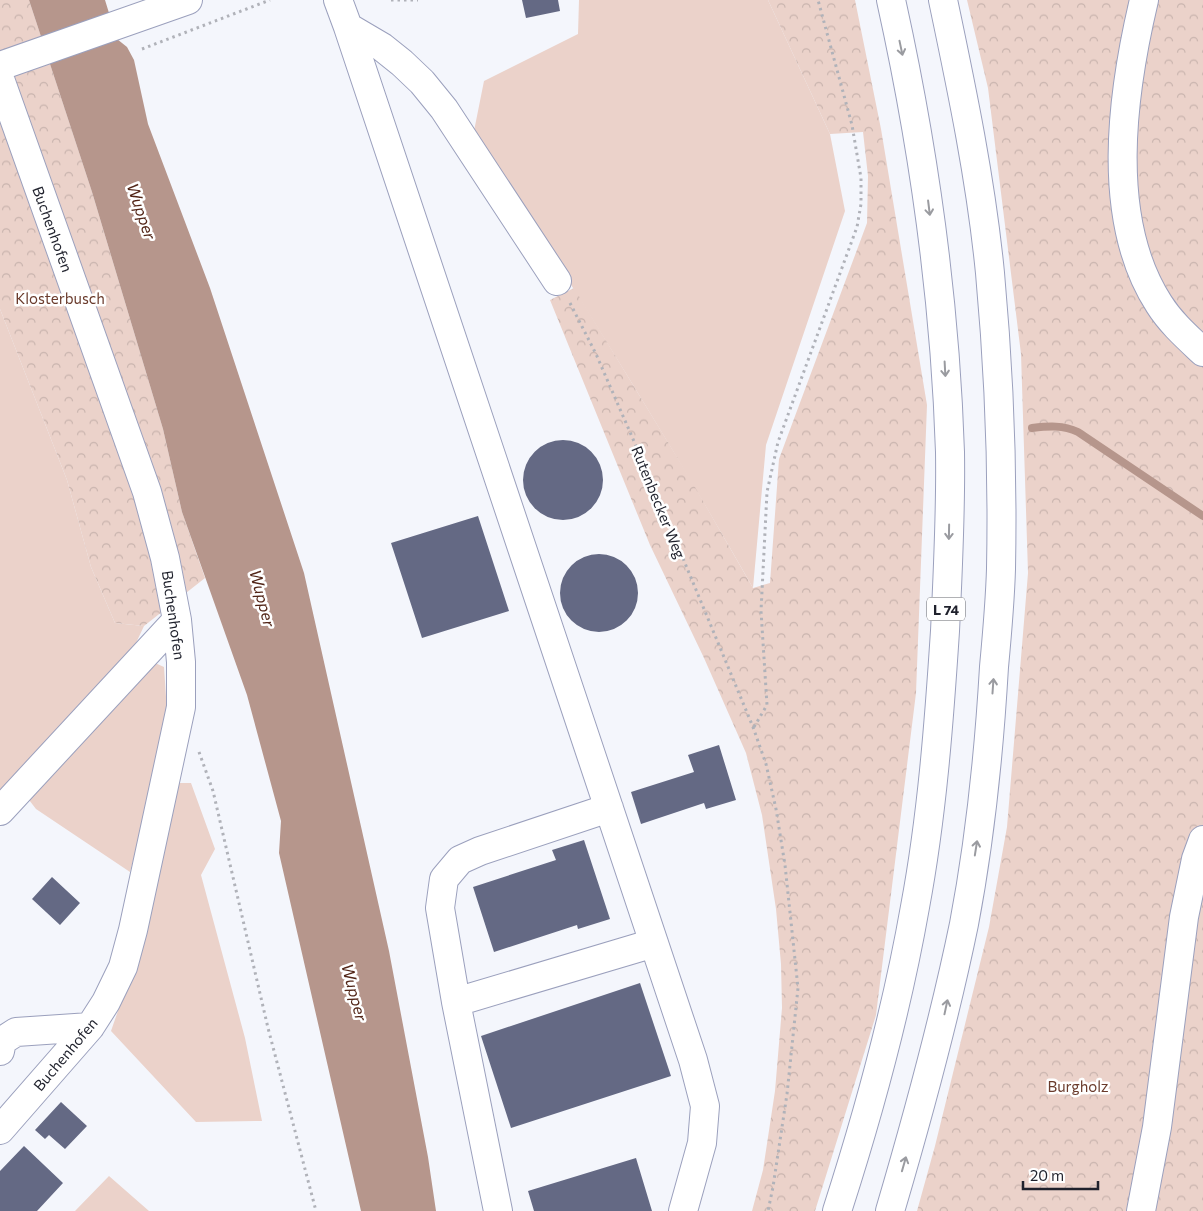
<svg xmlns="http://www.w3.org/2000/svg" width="1203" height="1211" font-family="Commissioner,sans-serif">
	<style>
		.green { fill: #ebd2ca }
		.forest { fill: url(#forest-crowns) }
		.water { fill: #b6968c }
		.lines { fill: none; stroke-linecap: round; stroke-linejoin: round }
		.stream { stroke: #b6968c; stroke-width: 8 }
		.building { fill: #646984 }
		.minor-casing { stroke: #9ba0bd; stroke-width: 30 }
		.highway-casing { stroke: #9ba0bd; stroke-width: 30 }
		.path { stroke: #b0b2b9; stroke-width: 3; stroke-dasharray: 2.5 4; stroke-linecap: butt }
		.minor { stroke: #fff; stroke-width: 28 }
		.highway { stroke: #fff; stroke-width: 28 }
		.oneway { stroke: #9a9ba0 }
		.labels { text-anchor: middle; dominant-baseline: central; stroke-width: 5; stroke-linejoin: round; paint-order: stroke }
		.shield { fill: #fff; stroke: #62646b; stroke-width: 1 }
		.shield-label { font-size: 14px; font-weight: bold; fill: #1f212c }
		.street-label { font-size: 15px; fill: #1f212c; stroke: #fff }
		.park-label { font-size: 15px; fill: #6a3b2c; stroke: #fff }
		.water-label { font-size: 16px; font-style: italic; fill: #522517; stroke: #fff }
	</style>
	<defs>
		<pattern id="forest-crowns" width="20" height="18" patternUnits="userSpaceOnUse" patternTransform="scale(1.25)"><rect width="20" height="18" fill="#ebd2ca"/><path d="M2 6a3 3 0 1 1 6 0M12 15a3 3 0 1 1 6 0" fill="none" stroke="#c9b4ae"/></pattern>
	</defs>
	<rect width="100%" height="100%" fill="#f4f6fc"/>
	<path class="green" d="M579 0H768L830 134 845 211 766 445 753 588C665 433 570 282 474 131L484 81 578 34Z
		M0 309 67 480 91 567 115 623 144 626 136 643 0 793Z
		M155 663 164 667 168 727 130 872 36 809 26 796Z
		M178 783H191L215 849 201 875 245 1038 262 1121 196 1122 111 1031 127 985 157 886Z
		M109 1176 149 1211H75Z"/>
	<path class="forest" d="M0 0H29L92 192 163 429 182 512 205 578 144 626 115 623 91 567 67 480 0 309Z
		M768 0H855L881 129 927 405 916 693 876 1015 815 1211H752L763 1170 775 1091 782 1008 781 964 776 909 762 815 746 753 704 658 650 545 550 300 574 288 691 480 753 588 770 583 779 459 867 223 868 176 863 132 830 134Z
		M967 0H1203V1211H917L935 1146 989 927 1007 827 1028 573 1021 354 988 88Z"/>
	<path class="water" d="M29 0H105L117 39 127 47 134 60 148 124 210 288 304 573 389 951 428 1157 436 1211H361L279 853 281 821 247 695 182 512 163 429 92 192Z"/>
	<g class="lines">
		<path class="stream" d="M1032 428C1049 426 1063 425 1078 432L1203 516"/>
	</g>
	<path class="building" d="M522 0H558L560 11 526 18Z
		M523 480a40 40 0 1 1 80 0a40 40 0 1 1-80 0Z
		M478 516 509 611 422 638 391 543Z
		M560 593a39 39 0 1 1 78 0a39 39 0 1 1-78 0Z
		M719 745 736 800 706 809 704 803 641 824 631 792 694 772 688 755Z
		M584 840 610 919 578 929 577 925 494 952 473 887 556 860 552 850Z
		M52 877 80 903 60 925 32 899Z
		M640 983 671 1076 511 1128 481 1036Z
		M61 1102 87 1126 65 1149 49 1135 45 1139 35 1130Z
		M24 1146 63 1183 37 1211H0V1171Z
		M636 1158 652 1211H534L528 1191Z"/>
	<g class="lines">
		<g class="minor-casing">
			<path id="minor" d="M338 0 348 27 382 47 402 63 422 82 444 109 557 281
				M1144 0C1122 93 1104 219 1159 304 1171 323 1187 337 1203 352
				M348 27 693 1060 705 1106 702 1143 683 1211
				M0 66 188 0
				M0 79 147 492 165 558 177 620 181 662V707L133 930 123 967 106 1002 90 1027 0 1130
				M0 811 177 620
				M456 1002 654 943
				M0 1051 2 1041 16 1032 90 1027
				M498 1211 456 1002 440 908 444 879 460 860 480 851 609 808
				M1141 1211 1157 1127 1184 917 1196 859 1203 840"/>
		</g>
		<g class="highway-casing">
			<path id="highway" d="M837 1211C869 1112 897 1009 915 907 932 816 939 723 945 631 948 571 951 511 950 452 945 299 924 149 891 0
				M890 1211C918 1116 944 1021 964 924 980 840 989 753 994 667 997 635 1000 602 1001 569 1003 470 999 371 990 273 981 181 962 90 943 0"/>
		</g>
		<path class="path" d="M391 0H418
			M142 49 270 0
			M570 303 596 354 643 462 753 727 766 764 776 809 785 865 798 988 787 1094 773 1187 768 1211
			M754 727 767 705 761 611 767 492 778 442 857 227 861 204V178L852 125 818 0
			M199 752 213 791 268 1028 316 1211"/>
		<use href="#minor" class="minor"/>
		<use href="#highway" class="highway"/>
	</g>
	<defs><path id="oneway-shaft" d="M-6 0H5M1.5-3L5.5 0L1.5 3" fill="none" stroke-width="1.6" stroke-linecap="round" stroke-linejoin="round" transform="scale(1.25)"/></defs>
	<g class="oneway">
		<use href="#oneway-shaft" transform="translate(901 48) rotate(78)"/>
		<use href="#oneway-shaft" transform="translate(929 208) rotate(83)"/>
		<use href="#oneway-shaft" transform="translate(945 369) rotate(87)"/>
		<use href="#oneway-shaft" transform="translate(949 532) rotate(91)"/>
		<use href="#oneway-shaft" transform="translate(993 686) rotate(-86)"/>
		<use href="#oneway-shaft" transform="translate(976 848) rotate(-81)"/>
		<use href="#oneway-shaft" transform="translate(946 1007) rotate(-78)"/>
		<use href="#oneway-shaft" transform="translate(904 1164) rotate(-74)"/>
	</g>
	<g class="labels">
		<rect class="shield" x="927" y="597.5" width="38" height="23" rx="4"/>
		<g class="shield-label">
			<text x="946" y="609">L 74</text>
		</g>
		<g class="street-label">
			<text transform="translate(53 229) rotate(70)">Buchenhofen</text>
			<text transform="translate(659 502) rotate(68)">Rutenbecker Weg</text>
			<text transform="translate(174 615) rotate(82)">Buchenhofen</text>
			<text transform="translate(65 1054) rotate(-50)">Buchenhofen</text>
		</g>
		<g class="park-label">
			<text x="60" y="298">Klosterbusch</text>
			<text x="1078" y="1086">Burgholz</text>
		</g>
		<g class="water-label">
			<text transform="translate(142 211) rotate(71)">Wupper</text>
			<text transform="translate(263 598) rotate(75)">Wupper</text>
			<text transform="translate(355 992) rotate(75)">Wupper</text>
		</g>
	</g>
	<path d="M1023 1181v8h75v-8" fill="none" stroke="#1f212c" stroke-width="2.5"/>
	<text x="1030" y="1181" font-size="15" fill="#1f212c" stroke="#ffffff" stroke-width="4" paint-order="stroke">20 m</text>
</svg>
